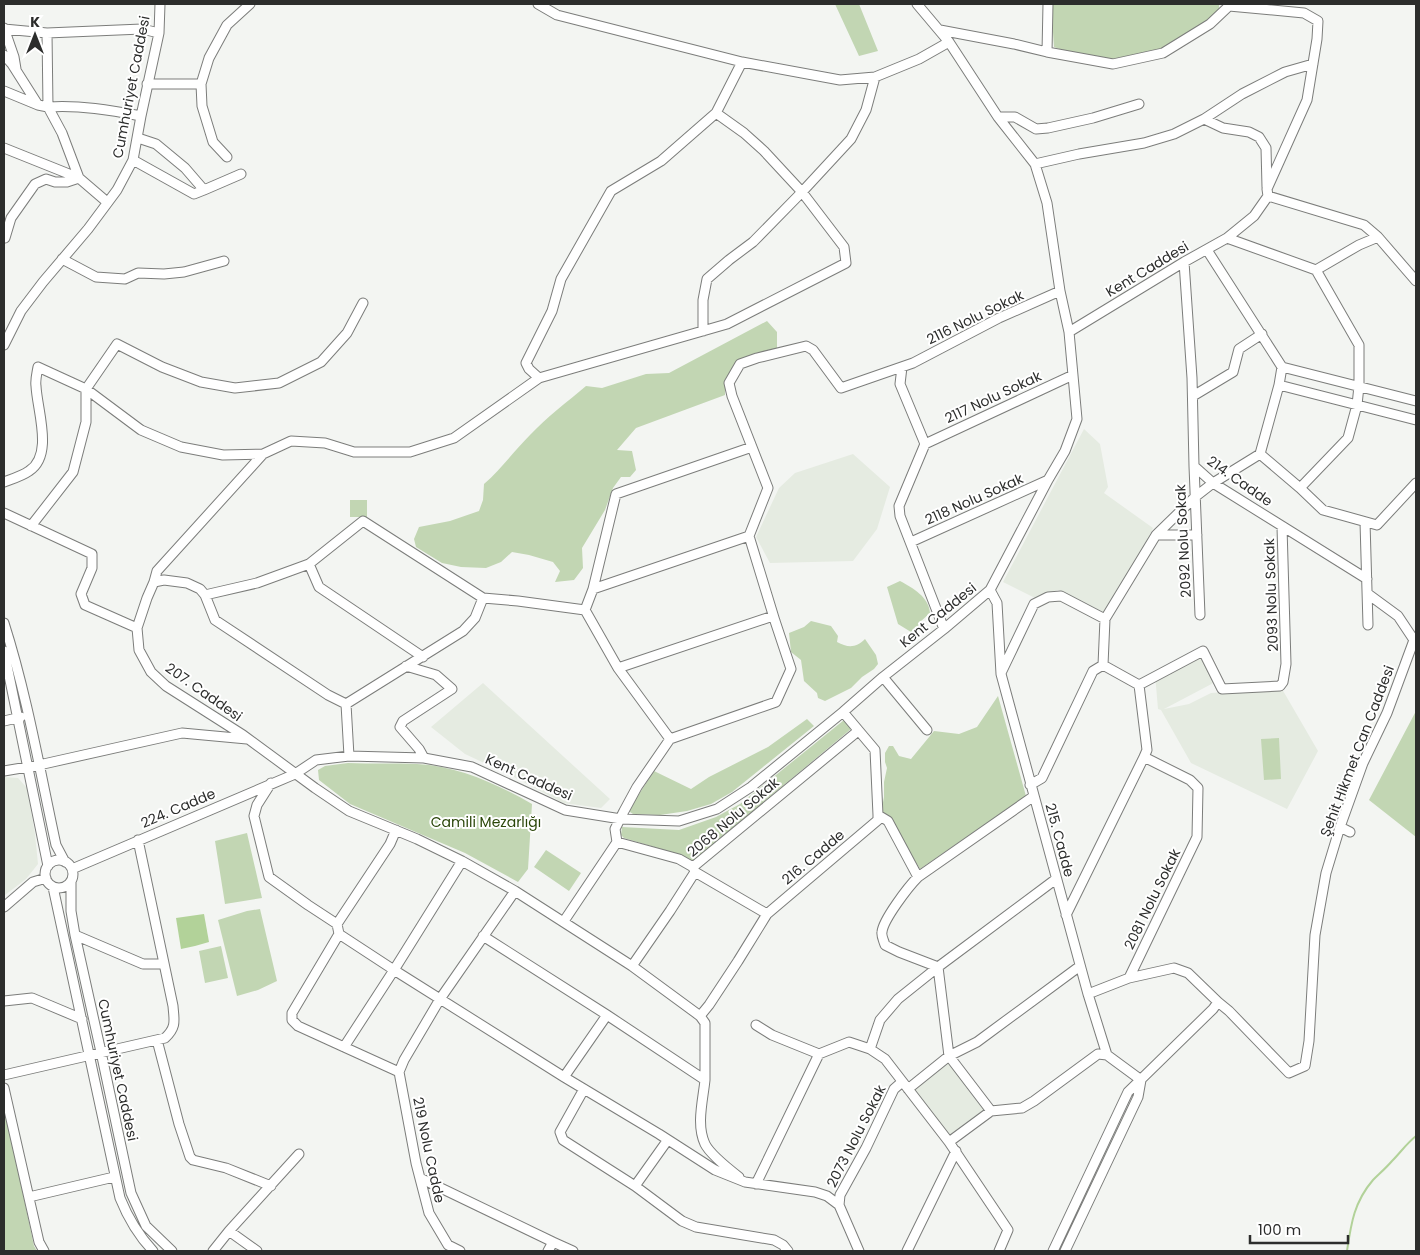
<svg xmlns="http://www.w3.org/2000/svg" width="1420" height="1255" font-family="Poppins,sans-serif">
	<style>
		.built { fill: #e5ebe1 }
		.green { fill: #c2d6b3 }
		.water { fill: #b2d299 }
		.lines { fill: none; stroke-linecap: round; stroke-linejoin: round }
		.stream { stroke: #b2d299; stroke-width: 2 }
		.minor-casing { stroke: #7c7d7b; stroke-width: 11 }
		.minor { stroke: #fff; stroke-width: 9 }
		.labels { text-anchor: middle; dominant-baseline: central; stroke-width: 4; stroke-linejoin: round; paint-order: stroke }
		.street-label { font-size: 14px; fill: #2c2d2c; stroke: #fff }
		.park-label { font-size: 14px; fill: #2a4609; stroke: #fff }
	</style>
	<rect width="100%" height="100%" fill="#f3f5f2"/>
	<path class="built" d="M1084 429 1100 444 1108 487 1104 493 1153 528 1146 543 1105 613 1058 590 1047 593 1035 598 1003 582Z
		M853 454 890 487 877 529 853 561 770 563 756 537 779 488 795 473Z
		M1205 648 1221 679 1164 709 1189 704 1211 693 1282 689 1318 751 1287 809 1191 763 1161 710 1158 709 1155 674Z
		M483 683 610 799 601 808 563 803 514 777 465 754 431 727Z
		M4 777 18 778 27 788 35 834 38 864 26 879 5 895Z
		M949 1062 985 1110 949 1136 913 1088Z"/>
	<path class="green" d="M835 4H859L878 51 859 56Z
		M1051 4H1219V10L1211 19 1159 50 1124 58 1112 59 1088 56 1065 51 1054 47Z
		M767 321 777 332V348L750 356 736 363 725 380V395L636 428 617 450 632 451 636 470 630 477H621L613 488 605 510 582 548 583 568 574 580 555 582 560 571 553 562 529 555 512 552 501 562 486 568 461 567 442 563 416 547 414 539 419 527 450 521 479 511 483 500 484 484C501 469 514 451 530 435 547 417 567 402 586 386L602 388 646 374 669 373Z
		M350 500H367V517H350Z
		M900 581C913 588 929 597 930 613L920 622 922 630 911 632 898 624 887 587Z
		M811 621 831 626 838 636 837 642C848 648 856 648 865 639L876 655 878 664 874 669 862 677 851 688 825 701 818 698 817 693 804 681 801 660 791 652 789 633 804 627Z
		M998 696 1026 796 920 869 890 819 881 813 884 797V782L887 768 885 762V753L889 746H893L899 756 911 759 934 731 959 734 977 727Z
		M1416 711V837L1369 800Z
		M807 719 814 726 732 792 711 804 687 811 660 815 633 814 630 812V808L654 771 691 789 709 777 768 747Z
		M844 720 851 729 693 861 686 860 681 855 624 838 621 835 622 827 679 830 716 817 740 804Z
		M1279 738 1281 779 1264 780 1261 739Z
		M348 763C371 764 394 763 417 764 458 766 497 784 532 804L528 869 518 882 465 853 350 804 319 780 318 770 325 766Z
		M247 833 262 898 225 904 215 841Z
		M546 850 581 873 569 891 534 867Z
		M260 909 277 981 258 990 237 996 218 920 247 911Z
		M221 946 228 978 205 983 199 951Z
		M4 1104 34 1246 37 1251H4Z"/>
	<path class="water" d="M204 914 209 942 195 946 181 949 176 918Z"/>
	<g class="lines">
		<path class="stream" d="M1347 1251C1351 1224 1354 1202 1373 1180 1379 1174 1386 1168 1392 1161 1400 1153 1407 1143 1416 1136"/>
		<g class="minor-casing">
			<path id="minor" d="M538 4 557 15 742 62 840 80 875 77 919 59 949 42
				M917 4 949 42 998 117 1035 164 1047 203 1060 291 1069 332
				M4 28 14 57 16 69
				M4 29 47 33 142 29 159 33
				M940 30 1014 44 1047 52 1048 4
				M47 33 48 107C80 105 110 110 141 116
				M1047 52 1113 64 1163 53 1210 24 1229 6
				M4 55 12 64 38 105 48 107 62 133 79 178 107 202
				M147 84H201
				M4 91 38 105
				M998 117H1015L1036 129 1048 128 1093 118 1139 104
				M138 138 156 144 185 168 204 190 241 174
				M4 148 79 178 67 182H55L46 179 35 184 11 218 5 238
				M227 157 213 142 202 106 201 84 209 58 227 25 250 4
				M133 160 194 194 204 190
				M1035 164 1079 154 1144 143 1174 134 1204 119
				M1267 187 1266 148 1259 137 1249 132 1223 128 1204 119 1242 94 1285 72 1313 64
				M1268 196 1364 225 1378 237
				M1227 238 1316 270 1359 345V386L1357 405 1348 438 1300 488
				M1207 250 1282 367
				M62 259 96 277 125 279 138 273 164 274 184 272 224 261
				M1184 262 1192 378 1194 466 1213 483 1367 579
				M1316 270 1359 245 1378 237 1416 281
				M703 331V300L707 279 729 260 753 242 802 192 851 139 866 110 875 77
				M4 345 21 311 43 282 88 229 117 190 133 160 141 116 159 33 160 4
				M902 367 900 384 925 444 899 506 900 516 944 629
				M539 378 529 369 526 363 552 311 561 279 611 191 661 161 716 113 742 62
				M1279 385 1416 420
				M1193 396 1233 372 1239 349 1262 334
				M925 444 1073 375
				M263 454 223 455 181 447 141 430 86 389 117 344 162 367 201 382 235 388 279 383 321 362 347 333 363 303
				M1260 454 1300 488 1323 510 1377 525 1416 483
				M1194 466 1200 615
				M4 482C12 479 22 476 29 471 54 455 37 410 36 386 35 380 37 373 38 367L86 389V422L73 472 31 526
				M4 513 92 554V568L81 594 85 605 137 628
				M1365 522 1368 625
				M1156 535H1197
				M911 542 1048 480
				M309 564 319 587 423 657
				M154 582 164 580 187 583 200 589 205 595 215 620 328 695 346 704 349 756
				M593 589 749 536 768 488 732 396 729 383 740 364 757 358 806 346 813 350 841 388 913 363 999 318 1060 291
				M990 590 997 603 1001 674 1088 994 1107 1055 1141 1080
				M1368 594 1398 616 1414 640
				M205 595 257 583 309 564 363 521 483 598 518 601 585 610 618 668 670 739 637 787 624 811 615 829 617 842 564 921
				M585 610 593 589 616 494 752 447
				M4 623C27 695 40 771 56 845L65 862
				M4 651 48 866
				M406 666 436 675 452 689 403 721 400 727 419 749 424 758
				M618 668 773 616
				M1001 673 1034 604 1048 597 1061 596 1105 619
				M883 677 927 730
				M1139 685 1203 651 1222 689 1280 686 1283 682 1286 664 1282 527
				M346 704 463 631 475 618 483 598
				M4 721 21 717
				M670 739 776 702 791 669 775 621 749 536
				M4 771 39 765 182 733 247 739
				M271 783 257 805 254 816 269 877 308 905 337 924 339 934 394 970 344 1047 399 1072
				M1030 785 1042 778 1093 671 1103 665
				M878 815 888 821 918 877 1034 796
				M1340 827 1350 832
				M617 842 679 859 693 867
				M45 874a14 14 0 1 1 28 0a14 14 0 1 1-28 0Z
				M462 861 394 970 564 1077 659 1134 715 1170 745 1182 815 1192 827 1196 839 1205 859 1251
				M72 869 295 774 316 760 349 756 424 758 472 767 565 810 621 819 679 821 717 809 751 787 843 712 883 677 944 629 990 590 1048 480 1065 451 1077 419 1069 332 1184 262 1227 238 1254 216 1268 196 1267 189 1307 100 1317 39 1318 21 1304 13 1229 6 1228 4
				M695 872 767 914
				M918 877C908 887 883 920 882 932 881 936 884 941 885 945L899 952 938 967 1056 879
				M71 881V911L75 935 101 1052 131 1193 146 1226 172 1251
				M53 887 120 1198C128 1218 138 1235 153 1251
				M4 907 33 882 46 878
				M1066 915 1144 757
				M337 924 390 844 396 830
				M339 934 292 1013V1020L298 1026 344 1047
				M75 935 143 964H163
				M483 936 607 1015 705 1080V1023L700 1016 632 966 515 891 462 861 417 839 349 811 315 788 243 735 166 686 151 672 139 650 137 628 147 598 154 582 157 571 263 454 291 441 325 443 354 452H410L454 438 539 378 727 324 846 263 844 247 802 192 764 151 744 133 716 113
				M632 966 670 911 695 872 693 867 858 731
				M1129 978 1174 968 1188 973 1218 1002
				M1088 994 1129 978 1197 837 1198 788 1190 780 1144 757 1147 750 1139 685 1103 665 1105 619 1156 535 1195 497 1213 483 1260 454 1279 385 1282 367 1416 401
				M4 1001 32 998 82 1019
				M700 1016 709 1005 738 961 767 914 878 820V815L875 750 843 712
				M756 1025 772 1035 819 1054 849 1042 870 1049 880 1020 898 999 938 967 949 1056 977 1042 1080 966
				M157 1040 179 1124 190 1157 193 1160 226 1168 271 1186
				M870 1049 885 1059 949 1142 1008 1230 999 1251
				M399 1072 404 1060 440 999 515 891
				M399 1072 416 1163 429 1213 448 1245 460 1251
				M4 1075 165 1038C177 1027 174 1020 173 1006L138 840
				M564 1077 607 1015
				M705 1080C703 1100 696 1125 705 1144 710 1154 730 1170 739 1177
				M4 1088 39 1242 44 1251
				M584 1089 560 1132 563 1140 635 1186
				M908 1089 949 1056 991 1111 1022 1108 1034 1101 1098 1054 1107 1055
				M667 1141 635 1186 682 1221 696 1227 774 1240 783 1245 788 1251
				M949 1142 991 1111
				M420 1178 553 1242 548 1251
				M756 1184 819 1054
				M29 1197 114 1177
				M839 1205 840 1195 866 1148 894 1089 902 1082
				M229 1231 299 1154
				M553 1242 573 1251
				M213 1251 229 1231 257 1251
				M907 1251 956 1151
				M1053 1251 1128 1092 1213 1009 1218 1002 1229 1011 1289 1073 1305 1066 1309 1041 1315 935 1326 873 1340 827 1363 763 1387 713 1414 640 1416 639
				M1065 1251 1138 1097 1141 1080"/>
		</g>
		<use href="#minor" class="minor"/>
	</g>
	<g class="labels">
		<g class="street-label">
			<text transform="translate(131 87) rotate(-79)">Cumhuriyet Caddesi</text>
			<text transform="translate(1147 269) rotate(-31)">Kent Caddesi</text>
			<text transform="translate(975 317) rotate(-26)">2116 Nolu Sokak</text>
			<text transform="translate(993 397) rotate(-25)">2117 Nolu Sokak</text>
			<text transform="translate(1240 481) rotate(35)">214. Cadde</text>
			<text transform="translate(974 499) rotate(-24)">2118 Nolu Sokak</text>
			<text transform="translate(1183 541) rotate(-93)">2092 Nolu Sokak</text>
			<text transform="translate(1271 595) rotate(-92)">2093 Nolu Sokak</text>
			<text transform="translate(938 615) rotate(-39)">Kent Caddesi</text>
			<text transform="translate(204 692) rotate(35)">207. Caddesi</text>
			<text transform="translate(1357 751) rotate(-69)">Şehit Hikmet Can Caddesi</text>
			<text transform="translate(529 777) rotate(24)">Kent Caddesi</text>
			<text transform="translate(178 808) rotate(-23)">224. Cadde</text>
			<text transform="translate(733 817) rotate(-40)">2068 Nolu Sokak</text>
			<text transform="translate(1060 840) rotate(75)">215. Cadde</text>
			<text transform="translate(813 857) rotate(-40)">216. Cadde</text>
			<text transform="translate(1152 899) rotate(-64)">2081 Nolu Sokak</text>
			<text transform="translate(118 1070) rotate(78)">Cumhuriyet Caddesi</text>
			<text transform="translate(856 1136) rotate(-63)">2073 Nolu Sokak</text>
			<text transform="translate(429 1150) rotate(78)">219 Nolu Cadde</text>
		</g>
		<g class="park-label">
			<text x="486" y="822">Camili Mezarlığı</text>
		</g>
	</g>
	<rect width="1420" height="1255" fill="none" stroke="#2c2d2c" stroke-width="10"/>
	<g transform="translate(35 35)" stroke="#ffffff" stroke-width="4" paint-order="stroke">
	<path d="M0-4L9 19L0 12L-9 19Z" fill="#2c2d2c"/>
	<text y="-8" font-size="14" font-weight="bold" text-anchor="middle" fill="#2c2d2c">K</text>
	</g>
	<path d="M1250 1235v8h98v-8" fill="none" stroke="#2c2d2c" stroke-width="2.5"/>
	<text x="1258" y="1235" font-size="15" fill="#2c2d2c" stroke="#ffffff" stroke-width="4" paint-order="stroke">100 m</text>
</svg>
